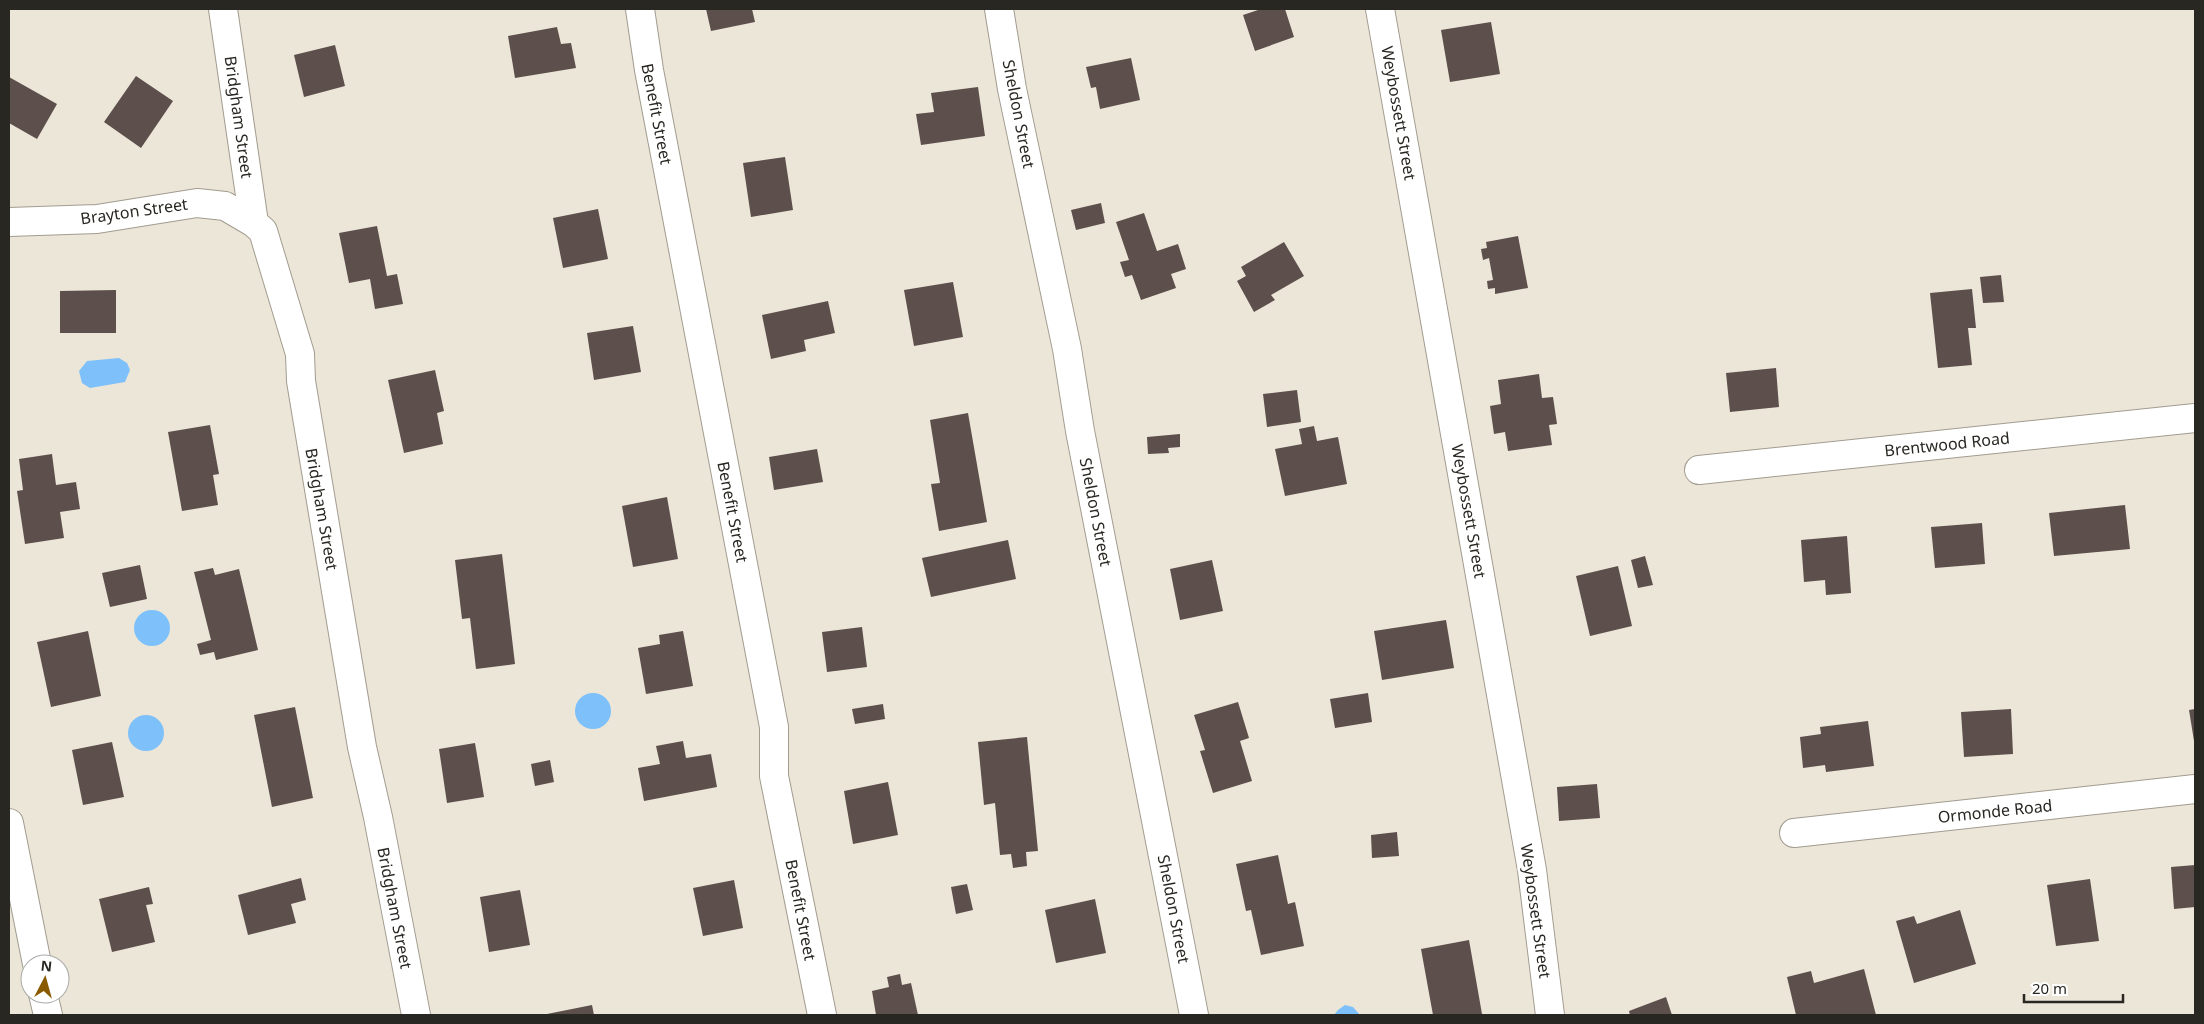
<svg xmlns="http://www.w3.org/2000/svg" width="2204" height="1024" font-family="'Noto Sans',sans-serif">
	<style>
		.water { fill: #7ec0f9 }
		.building { fill: #5d4f4c }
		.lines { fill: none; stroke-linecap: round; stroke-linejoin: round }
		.minor-casing { stroke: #a29c90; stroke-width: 30 }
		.minor { stroke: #fff; stroke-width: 28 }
		.labels { text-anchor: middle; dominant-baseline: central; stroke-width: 5; stroke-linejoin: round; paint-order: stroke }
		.street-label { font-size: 16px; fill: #292722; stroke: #fff }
	</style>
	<rect width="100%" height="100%" fill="#ece6d8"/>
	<path class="water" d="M119 358 127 363 130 370 125 382 90 388 82 383 79 371 87 361Z
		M134 628a18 18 0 1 1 36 0a18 18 0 1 1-36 0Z
		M575 711a18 18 0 1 1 36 0a18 18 0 1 1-36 0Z
		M128 733a18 18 0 1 1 36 0a18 18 0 1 1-36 0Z
		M1345 1005 1353 1007 1360 1015H1334L1338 1010Z"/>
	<path class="building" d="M706 9H752L755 22 711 31Z
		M1261 9H1285L1294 37 1255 51 1243 15Z
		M1491 22 1500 74 1450 82 1441 30Z
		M557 27 561 44 571 43 576 68 515 78 508 36Z
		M335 45 345 86 304 97 294 55Z
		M1131 58 1140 100 1100 109 1096 87 1091 88 1086 67Z
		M136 76 173 101 141 148 104 122Z
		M9 77 57 104 37 139 9 123Z
		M978 87 985 136 921 145 916 114 934 112 931 93Z
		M785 157 793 210 751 217 743 163Z
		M1101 203 1105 223 1076 230 1071 210Z
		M598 209 608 259 563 268 553 218Z
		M1144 213 1157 251 1178 244 1186 269 1171 274 1176 288 1141 300 1132 275 1125 277 1120 262 1129 260 1116 222Z
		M377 226 387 276 397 274 403 304 375 309 370 279 349 283 339 233Z
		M1518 236 1528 288 1495 294V288L1488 289 1487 281 1493 280 1489 258 1483 260 1481 249 1487 248 1486 242Z
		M1284 242 1304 276 1271 295 1275 300 1254 312 1237 281 1246 276 1241 267Z
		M2001 275 2004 302 1983 303 1980 277Z
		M953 282 963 337 914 346 904 290Z
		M1972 289 1976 328H1968L1972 365 1938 368 1930 293Z
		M116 290V333H60V291Z
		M828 301 835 333 804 340 806 351 771 359 762 315Z
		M633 326 641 372 594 380 587 333Z
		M1776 368 1779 407 1730 412 1726 373Z
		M435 370 444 411 437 413 443 444 404 453 388 380Z
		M1539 374 1542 398 1553 397 1557 424 1549 425 1552 445 1508 451 1505 432 1494 434 1490 406 1501 404 1498 380Z
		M1297 390 1301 422 1267 427 1263 394Z
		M968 413 987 522 939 531 931 484 940 483 930 420Z
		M210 425 219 474 213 475 218 505 182 511 168 432Z
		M1314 426 1317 441 1338 437 1347 484 1285 496 1275 449 1302 444 1299 429Z
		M1180 434V447L1168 448 1169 453 1148 454 1147 437Z
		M817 449 823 482 774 490 769 457Z
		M52 454 56 485 76 482 80 509 60 512 64 538 25 544 17 491 23 490 19 459Z
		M667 497 678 559 633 567 622 506Z
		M2125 505 2130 549 2054 556 2049 513Z
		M1982 523 1985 564 1935 568 1931 527Z
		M1847 536 1851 593 1826 595 1825 580 1804 582 1801 540Z
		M1008 540 1016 579 931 597 922 558Z
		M502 554 515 664 476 669 470 618 462 619 455 560Z
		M1645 556 1653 585 1638 588 1631 560Z
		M1212 560 1223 611 1180 620 1170 569Z
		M140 565 147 599 110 607 102 573Z
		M1618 566 1632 626 1590 636 1576 576Z
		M213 568 215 575 239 569 258 650 216 660 214 652 200 655 197 644 211 640 194 572Z
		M1446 620 1454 668 1382 680 1374 631Z
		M862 627 867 667 827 672 822 632Z
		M88 631 101 696 51 707 37 642Z
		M683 631 693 686 646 694 638 648 660 644 659 635Z
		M1368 693 1372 722 1335 728 1330 699Z
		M1238 702 1249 738 1240 741 1252 781 1213 793 1200 751 1205 750 1194 715Z
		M883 704 885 719 855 724 852 709Z
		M295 707 313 798 272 807 254 715Z
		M2011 709 2013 754 1964 757 1961 712Z
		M2195 709V741H2194L2189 710Z
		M1868 721 1874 766 1826 772 1825 765 1803 768 1800 737 1821 734 1820 727Z
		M1027 737 1038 851 1026 852 1027 866 1013 868 1011 854 1000 855 995 803 984 805 978 742Z
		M683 741 686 758 711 754 717 787 644 801 638 768 660 764 656 746Z
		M112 742 124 797 83 805 72 750Z
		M475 743 484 797 447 803 439 749Z
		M550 760 554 782 535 786 531 764Z
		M888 782 898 835 853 844 844 791Z
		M1597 784 1600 818 1559 821 1557 787Z
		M1397 832 1399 856 1372 858 1371 835Z
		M1278 855 1288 904 1295 902 1304 946 1261 955 1251 910 1246 911 1236 864Z
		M2195 865V907L2174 909 2171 867Z
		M301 878 306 900 291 904 296 923 248 935 238 895Z
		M2090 879 2099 941 2056 946 2047 885Z
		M734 880 743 928 703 936 693 888Z
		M967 884 973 910 956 914 951 887Z
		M149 887 153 904 146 905 155 942 112 952 99 899Z
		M520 890 530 945 489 952 480 897Z
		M1095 899 1106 953 1056 963 1045 910Z
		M1960 910 1976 964 1914 983 1896 921 1914 916 1917 924Z
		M1469 940 1482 1014 1433 1015 1421 949Z
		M1864 969 1876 1015H1796L1787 977 1811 971 1814 983Z
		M900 974 902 985 911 983 918 1015H876L872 991 889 987 887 977Z
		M1666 997 1672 1015H1630L1629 1011Z
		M592 1005 594 1015H547V1014Z"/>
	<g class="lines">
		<g class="minor-casing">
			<path id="minor" d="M223 9 254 223 263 231 300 354 301 381 362 747 378 817 416 1015
				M640 9 649 70 774 727V776L822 1015
				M999 9 1012 89 1067 349 1080 431 1194 1015
				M1380 9 1532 870 1550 1015
				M9 222 97 219 197 203 225 206 254 223
				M1699 470 2195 418
				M9 823 37 964
				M1794 833 2195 789
				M43 994 48 1015"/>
		</g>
		<use href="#minor" class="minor"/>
	</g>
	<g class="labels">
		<g class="street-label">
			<text transform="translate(1399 113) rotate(80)">Weybossett Street</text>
			<text transform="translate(657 114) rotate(79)">Benefit Street</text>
			<text transform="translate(1019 114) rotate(79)">Sheldon Street</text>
			<text transform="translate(239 117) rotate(82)">Bridgham Street</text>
			<text transform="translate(134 211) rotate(-8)">Brayton Street</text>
			<text transform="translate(1947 444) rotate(-6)">Brentwood Road</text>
			<text transform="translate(322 509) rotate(80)">Bridgham Street</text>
			<text transform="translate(1469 511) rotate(80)">Weybossett Street</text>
			<text transform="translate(733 512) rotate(79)">Benefit Street</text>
			<text transform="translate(1096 512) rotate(79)">Sheldon Street</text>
			<text transform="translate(1995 811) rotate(-6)">Ormonde Road</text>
			<text transform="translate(395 908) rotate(79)">Bridgham Street</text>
			<text transform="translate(1174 909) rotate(79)">Sheldon Street</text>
			<text transform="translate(801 910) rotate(79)">Benefit Street</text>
			<text transform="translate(1536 911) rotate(82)">Weybossett Street</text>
		</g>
	</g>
	<rect width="2204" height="1024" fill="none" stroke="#292722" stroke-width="20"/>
	<g transform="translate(45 979) rotate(6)"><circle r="24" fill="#ffffff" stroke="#a9a9a7"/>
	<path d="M0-4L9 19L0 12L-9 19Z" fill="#895a00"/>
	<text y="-8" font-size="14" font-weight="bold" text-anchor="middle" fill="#292722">N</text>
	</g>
	<path d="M2024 994v8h99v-8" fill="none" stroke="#292722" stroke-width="2.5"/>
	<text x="2032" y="994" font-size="15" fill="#292722" stroke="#ffffff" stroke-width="4" paint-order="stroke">20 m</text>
</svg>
